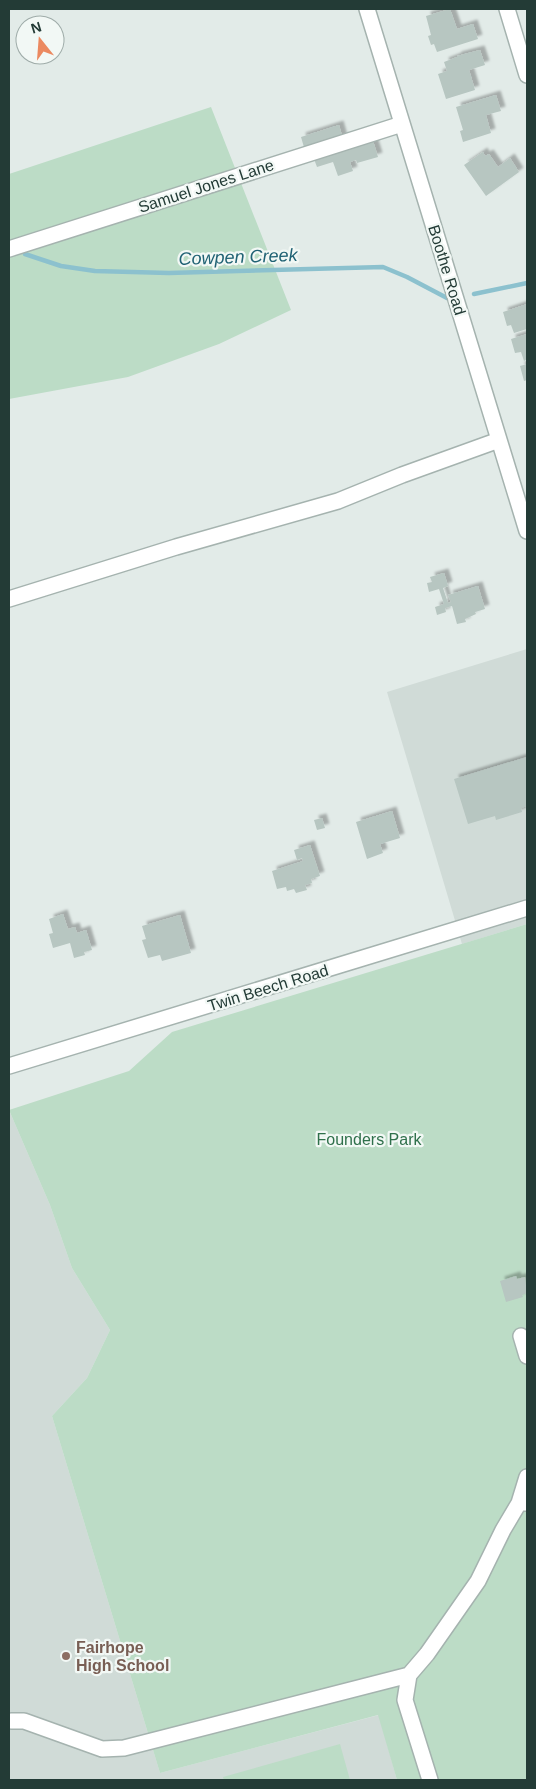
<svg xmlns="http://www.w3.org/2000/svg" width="536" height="1789" font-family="Arial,sans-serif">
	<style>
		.built { fill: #d0dbd7 }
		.green { fill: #bcdcc6 }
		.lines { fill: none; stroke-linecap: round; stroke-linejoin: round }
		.stream { stroke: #8cc1ce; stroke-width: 4.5 }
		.building { fill: #b7c6c1; filter: url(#shadow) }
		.minor-casing { stroke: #a5b3af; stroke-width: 18 }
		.minor { stroke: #fff; stroke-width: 15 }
		.education-dot { fill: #8d6e63; stroke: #f2f8f5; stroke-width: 2 }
		.labels { text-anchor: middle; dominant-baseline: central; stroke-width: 4.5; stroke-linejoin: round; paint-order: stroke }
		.street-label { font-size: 16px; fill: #233b36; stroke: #f2f8f5 }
		.park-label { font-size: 16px; fill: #2f704b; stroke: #f2f8f5 }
		.education-label { font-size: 16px; font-weight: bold; fill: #785e54; stroke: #f2f8f5; text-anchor: start }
		.water-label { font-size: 18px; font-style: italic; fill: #206274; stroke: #f2f8f5 }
	</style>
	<defs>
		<filter id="shadow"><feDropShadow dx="4.5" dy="-4.5" stdDeviation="1" flood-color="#0004"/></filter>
	</defs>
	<rect width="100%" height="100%" fill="#e2ebe8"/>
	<path class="built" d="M527 649V924L462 944 387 692Z
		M9 1110 50 1205 72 1268 110 1330 87 1378 52 1416 160 1773 379 1715 397 1780H9Z"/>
	<path class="green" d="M211 107 291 310 219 344 128 377 9 399V174Z
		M527 924V1780H397L378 1715 160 1773 52 1416 87 1378 110 1330 72 1268 50 1205 9 1110 129 1071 172 1032Z
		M340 1744 350 1780H224L223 1777Z"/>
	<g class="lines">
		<path class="stream" d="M25 254 61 266 95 271 169 273 383 267 407 277 447 298
			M474 294 527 283"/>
	</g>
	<path class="building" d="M450 9 457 29 473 24 478 39 437 52 434 44 431 45 428 36 431 35 426 16Z
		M480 50 485 65 469 70 475 90 446 99 438 74 447 71 444 62 457 57V56Z
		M496 95 501 111 486 115 491 133 463 142 460 131 463 130 456 107Z
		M339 125 346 150 373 141 378 157 357 163 356 160 350 162 353 171 338 176 333 162 317 167 314 159 308 161 301 137Z
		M483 152 485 156 489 154 498 167 510 158 519 172 486 196 464 165Z
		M527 304V329L514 333 511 325 507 326 503 312Z
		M527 334V359L524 361 521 352 515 353 511 339Z
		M527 364V380L524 381 520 366Z
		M444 573 448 586 443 588 448 603 451 602 448 595 478 586 485 609 475 612 476 614 465 619 466 622 457 624 452 606 445 608 446 612 437 615 435 607 444 604 439 589 429 592 427 583 432 582 430 577Z
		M527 757V806L521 808 522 812 496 820 495 816 468 824 454 779Z
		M392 811 400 838 380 844 383 853 367 859 356 822Z
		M322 818 325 828 317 830 314 820Z
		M310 845 320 876 311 879 312 883 305 885 307 890 296 893 294 889 287 891 286 887 277 889 272 871 303 861 302 858 297 860 294 850Z
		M63 914 68 929 75 927 77 933 86 930 92 950 84 952 85 955 74 958 70 943 53 948 49 934 53 933 49 919Z
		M180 915 191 953 162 961 160 955 148 958 142 940 146 939 142 926Z
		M516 1276 517 1279 525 1277 527 1293 522 1295 523 1297 506 1302 500 1281Z"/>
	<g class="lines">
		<g class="minor-casing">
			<path id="minor" d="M367 9 527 531
				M507 9 527 75
				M9 249 402 124
				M9 599 176 547 338 501 402 475 499 440
				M9 1066 527 908
				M521 1336 527 1356
				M519 1503 527 1477
				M11 1721H24L102 1749 124 1748 409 1675
				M430 1780 405 1700 409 1675 427 1654 478 1581 503 1530 519 1503H527"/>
		</g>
		<use href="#minor" class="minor"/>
	</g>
	<circle class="education-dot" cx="66" cy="1656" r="5"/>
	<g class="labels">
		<g class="street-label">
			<text transform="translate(206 186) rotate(-18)">Samuel Jones Lane</text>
			<text transform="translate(447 270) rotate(73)">Boothe Road</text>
			<text transform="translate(268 988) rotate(-17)">Twin Beech Road</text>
		</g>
		<g class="park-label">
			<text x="369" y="1139">Founders Park</text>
		</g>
		<g class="education-label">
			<text x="76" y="1647">Fairhope<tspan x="76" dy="18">High School</tspan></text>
		</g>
		<g class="water-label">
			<text transform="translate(238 257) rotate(-2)">Cowpen Creek</text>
		</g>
	</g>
	<rect width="536" height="1789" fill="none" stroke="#233b36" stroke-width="20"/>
	<g transform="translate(40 40) rotate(343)"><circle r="24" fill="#f2f8f5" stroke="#9faca9"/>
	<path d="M0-4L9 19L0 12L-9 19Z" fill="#eb8960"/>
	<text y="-8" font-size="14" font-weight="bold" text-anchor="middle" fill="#233b36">N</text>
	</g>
</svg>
